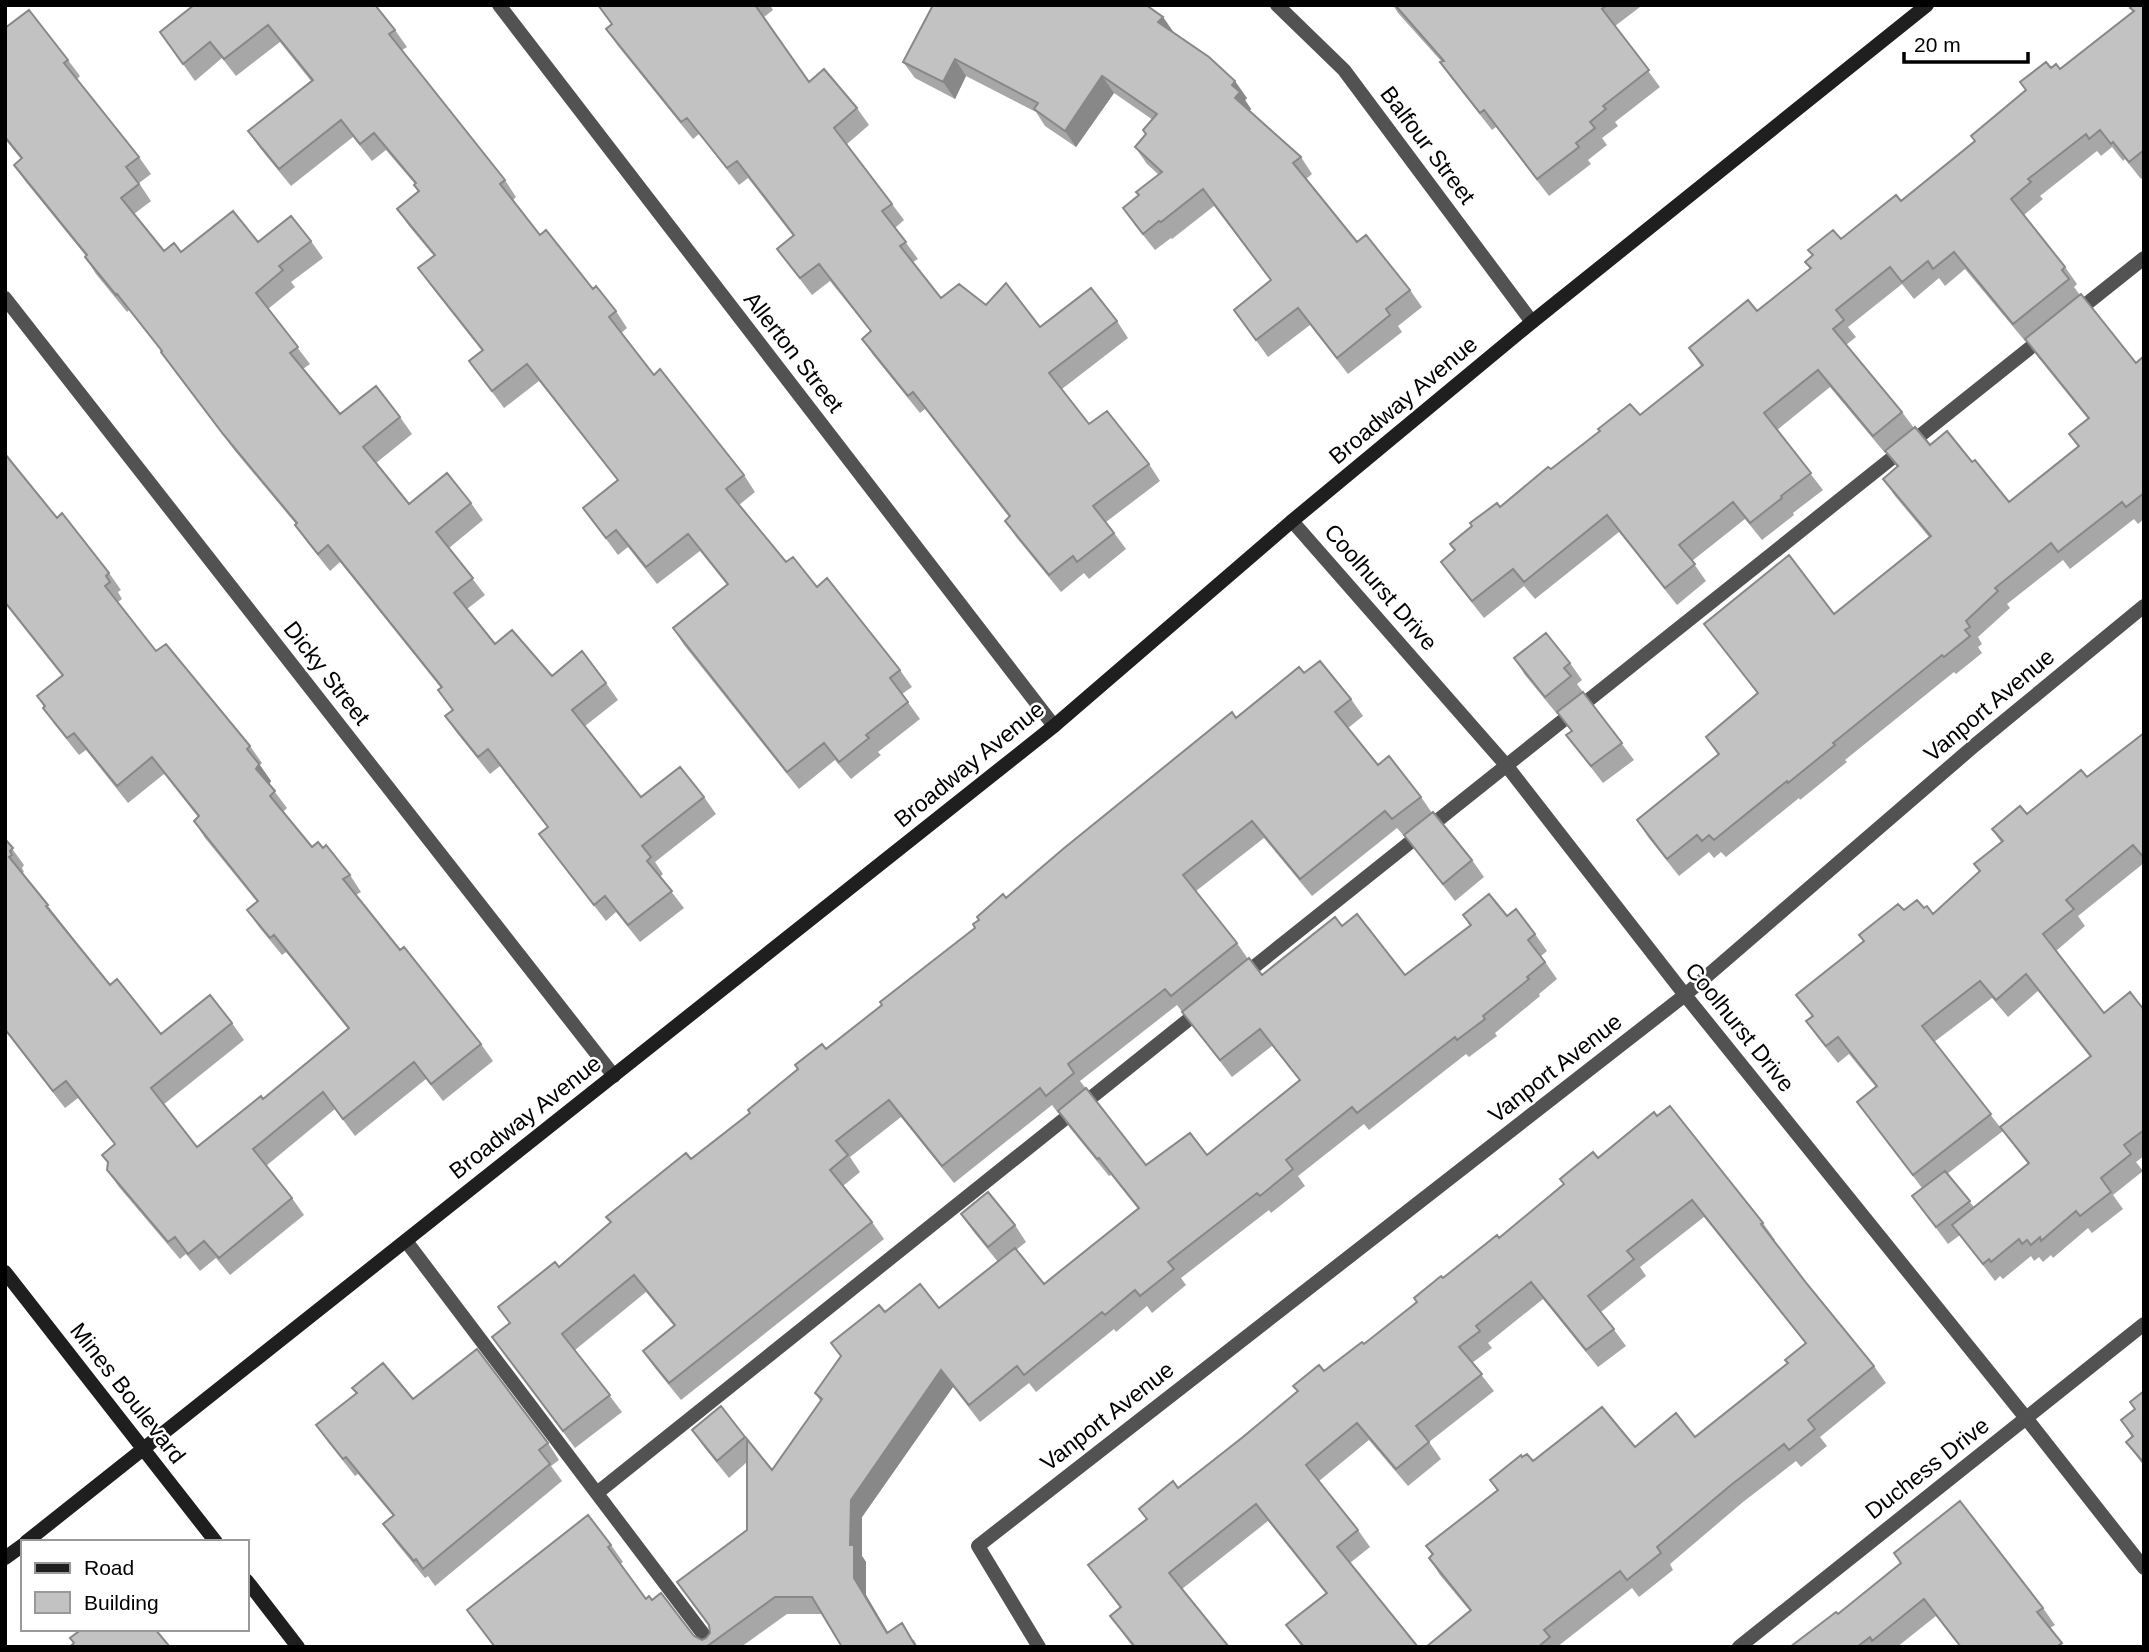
<svg xmlns="http://www.w3.org/2000/svg" width="2149" height="1652" font-family="Helvetica,sans-serif">
	<style>
		.lines { fill: none; stroke-linecap: round; stroke-linejoin: round }
		.lane { stroke: #525252; stroke-width: 14 }
		.street { stroke: #525252; stroke-width: 14 }
		.secondary { stroke: #1f1f1f; stroke-width: 14 }
		.wall { fill: #a7a7a7; fill-rule: evenodd }
		.shaded-wall { fill: #888 }
		.building { fill: #c2c2c2; stroke: #888; stroke-width: 2 }
		.labels { text-anchor: middle; dominant-baseline: central; stroke-width: 5; stroke-linejoin: round; paint-order: stroke }
		.street-label { font-size: 23px; fill: #000; stroke: #fff }
	</style>
	<rect width="100%" height="100%" fill="#fff"/>
	<g class="lines">
		<path class="lane" d="M2075 313 2144 258
			M1240 978 2045 336
			M406 1241 713 1647
			M597 1493 1203 1008"/>
		<path class="street" d="M499 5 1054 726
			M1277 5 1344 70 1532 322
			M5 298 614 1076
			M1292 521 1506 765 1685 995 2026 1418 2144 1568
			M1039 1647 978 1546 1685 995 1975 745 2144 606
			M1739 1647 2144 1324"/>
		<path class="secondary" d="M5 1272 216 1542
			M26 1542 1054 726 1292 521 1532 322 1927 5
			M5 1558 23 1545
			M247 1581 298 1647"/>
	</g>
	<path class="wall" d="M194 5 395 30 407 47 402 50 505 180 516 197 513 200 540 235 616 311 627 328 621 333 654 375 744 475 755 492 739 505 786 562 817 587 900 670 912 687 902 694 920 719 878 752 881 755 851 779 835 760 799 789 684 645 673 628 727 585 700 551 657 584 628 547 618 555 583 508 617 480 539 381 504 408 469 361 482 351 430 285 418 268 434 256 409 226 397 209 418 192 414 185 415 184 386 150 372 161 353 137 291 186 260 148 248 131 311 81 280 42 236 76 222 58 195 81 160 32Z
		M598 5H770L773 10 764 17 809 82 857 108 869 125 847 144 904 220 895 228 918 259 913 262 941 298 986 305 1040 327 1117 321 1128 338 1062 389 1089 424 1149 464 1160 481 1106 522 1126 549 1089 579 1084 573 1061 592 1016 537 1005 521 1009 517 925 409 920 413 874 356 862 339 871 332 830 281 812 295 777 249 793 236 748 178 739 185 699 134 693 139 618 46 606 29 612 24Z
		M1393 5H1639L1640 7 1615 26 1660 87 1615 122 1618 126 1602 138 1607 145 1588 160 1591 164 1549 196 1496 127 1492 130 1452 79 1440 62H1442L1398 13Z
		M2144 5V176L2141 179 2125 159 2123 161 2112 147 2101 156 2097 151 2040 196 2043 199 2024 215 2065 267 2077 284 2074 287 2080 295 2136 363 2144 356V519L2138 524 2134 519 2070 569 2063 560 2007 604 2010 608 1978 637 1982 644 1978 647 1982 653 1956 674 1954 672 1845 760 1847 762 1800 800 1799 798 1726 857 1721 852 1714 858 1709 852 1679 876 1648 837 1637 820 1718 755 1706 737 1757 693 1704 624 1834 614 1929 537 1895 496 1883 479 1897 467 1886 452 1885 453 1830 387 1777 430 1823 490 1793 513 1794 515 1762 540 1745 519 1692 561 1706 581 1677 605 1619 532 1535 599 1524 586 1484 618 1453 579 1441 562 1455 551 1500 507 1551 469 1640 415 1701 366 1689 348 1757 311 1810 269 1805 262 1901 201 1975 141 2026 90 2051 68 2060 69 2133 12 2130 8ZM1965 269 2025 341 2026 340 2037 356 2088 419 2069 434 2078 447 2009 502 1972 462 1930 445 1914 428 1902 412 1846 345 1856 337 1848 327 1902 284 1914 299 1939 278 1945 286Z
		M1163 17 1174 33 1247 98 1245 100 1251 109 1249 111 1301 157 1312 174 1306 179 1357 242 1410 290 1422 307 1398 326 1402 332 1348 374 1310 325 1268 357 1234 310 1271 280 1214 206 1172 239 1171 238 1155 250 1135 225 1123 208 1139 195 1159 175 1147 164 1135 147 1146 134 1143 130 1153 120 1114 93 1076 147 1045 126 1036 112 966 76 955 99 915 78 903 62Z
		M5 28 68 60 80 76 77 79 139 157 151 174 139 183 151 201 134 214 164 251 181 252 258 242 311 241 323 258 291 282 295 287 268 309 310 364 303 369 340 414 400 417 412 434 376 463 409 504 471 503 483 520 449 548 485 595 467 609 495 644 552 676 606 683 618 700 585 726 641 797H704L716 814 655 862 663 874 660 877 684 908 640 942 616 912 606 921 539 834 547 827 500 766 490 774 457 733 445 716 452 710 438 690 441 688 340 562 330 571 307 542 295 525 296 524 235 451 173 369 162 352 129 310 127 312 96 274 85 257 86 256 26 182 14 165 21 159 5 139Z
		M5 452 11 461 57 518 109 573 121 590 118 592 122 599 118 602 156 651 250 746 262 763 260 765 271 781 269 784 287 808 283 812 312 847 323 848 350 875 361 892 356 895 400 950 481 1044 493 1061 443 1101 426 1079 355 1136 335 1109 266 1166 292 1198 304 1215 230 1275 216 1258 200 1271 186 1254 180 1259 119 1187 107 1170 108 1163 102 1155 115 1145 78 1098 65 1108 5 1031V839L24 865 22 868 24 872 22 873 110 985 161 1034 232 1023 244 1040 163 1105 197 1147 263 1099 348 1029 286 952 282 955 259 927 247 910 257 902 205 838 194 821 198 817 164 774 128 803 86 750 79 755 55 725 43 708 44 707 37 696 62 676 5 604Z
		M1514 658 1570 663 1582 680 1577 684 1634 760 1603 783 1566 735 1571 731 1558 714H1557L1525 675Z
		M1304 673 1351 699 1363 716 1348 728 1378 765 1421 797 1432 813 1472 860 1484 877 1455 901 1405 836H1404L1397 828 1312 896 1264 838 1196 891 1237 943 1248 959 1262 975 1342 926 1405 975 1470 926 1463 915 1507 916 1535 934 1547 951 1541 956 1557 979 1539 994 1540 996 1495 1033 1497 1036 1469 1057 1466 1054 1369 1130 1364 1124 1298 1176 1305 1186 1271 1213 1269 1210 1181 1278 1186 1285 1152 1313 1147 1306 1116 1332 1114 1329 1036 1392 1029 1383 980 1422 953 1387 862 1517V1556L866 1562V1595L888 1632 914 1640 918 1647H842L822 1614H787L741 1647H494L467 1610 611 1545 623 1562 620 1564 646 1599 652 1600 694 1636 702 1640 706 1638 710 1633 709 1626 677 1582 747 1530V1462L729 1478 704 1447 692 1430 721 1406 772 1470 821 1402 815 1393 841 1357 831 1343 885 1312 939 1308 998 1262 973 1231 961 1214 1015 1225 1026 1242 1016 1250 1044 1284 1138 1209 1111 1175 1109 1176 1070 1128 1059 1112 1058 1113 1052 1105 954 1183 901 1117 850 1157 860 1172 843 1186 872 1222 884 1239 681 1400 655 1368 643 1351 674 1326 646 1292 575 1350 622 1412 575 1448 492 1337 509 1323 498 1307 559 1267 610 1223 750 1113 826 1048 882 1005 975 928 1006 898 1236 718ZM1177 1005 1183 1013 1232 1077 1272 1046 1299 1080 1207 1155 1146 1165 1080 1081Z
		M2144 733V863L2078 916 2085 926 2056 951 2104 1013 2144 1010V1156L2136 1162 2143 1171 2113 1195 2123 1209 2092 1233 2088 1228 2053 1258 2051 1255 2043 1262 2039 1257 2034 1261 2031 1256 2003 1279 2000 1276 1995 1281 1960 1235 1948 1244 1912 1196 1922 1188 1857 1102 1876 1087 1849 1054 1838 1063 1818 1038 1806 1021 1812 1016 1796 995 1904 910 1924 908 1933 914 1979 871 1974 864 2001 842 1992 829 2027 814 2087 777ZM2038 991 2090 1057 2000 1127 1934 1042 1992 998 2008 1017ZM2003 1131 2028 1164 1974 1207 1947 1174Z
		M1657 1116 1763 1223 1775 1240 1774 1241 1807 1284 1874 1366 1886 1383 1820 1437 1827 1446 1801 1467 1796 1461 1743 1502 1670 1564 1673 1570 1639 1597 1632 1588 1557 1647H1426L1470 1611 1440 1575 1429 1558 1432 1555 1426 1546 1497 1491 1490 1480 1522 1457 1533 1461 1635 1447 1695 1437 1787 1364 1805 1343 1704 1217 1640 1267 1646 1276 1601 1312 1626 1346 1598 1367 1543 1299 1488 1343 1492 1348 1472 1363 1494 1391 1429 1442 1441 1459 1408 1486 1369 1440 1319 1481 1358 1530 1370 1547 1350 1563 1418 1647H1302L1286 1625 1326 1594 1268 1521 1182 1589 1229 1647H1133L1110 1616 1120 1608 1088 1565 1146 1519 1139 1509 1178 1488 1324 1371 1364 1344 1417 1303 1443 1278 1499 1238 1598 1158Z
		M352 1388 413 1399 548 1443 559 1460 551 1466 562 1481 435 1586 428 1576 425 1578 395 1541 383 1524 393 1516 358 1474 355 1476 328 1442 316 1425 356 1393Z
		M2144 1391V1466L2126 1442 2132 1437 2121 1420 2135 1409Z
		M1894 1553 2043 1608 2055 1625 2050 1628 2064 1647H1960L1936 1616 1897 1647H1790L1838 1614 1901 1563Z"/>
	<path class="shaded-wall" d="M1163 17 1174 33 1158 22Z
		M955 59 966 76 955 99 943 82Z
		M1102 76 1114 93 1076 147 1065 131Z
		M1235 81 1247 98 1245 100 1251 109 1247 115 1235 98 1232 85Z
		M259 764 271 781 268 786 256 769Z
		M941 1370 953 1387 862 1517V1556L866 1562V1595L896 1647 887 1633 854 1578 850 1545 851 1500Z"/>
	<path class="building" d="M194 5H375L395 30 389 34 505 180 500 184 540 235 546 230 593 289 596 286 616 311 609 317 654 375 660 369 744 475 726 489 786 562 793 557 817 587 827 578 900 670 890 678 908 702 866 735 869 738 839 762 824 743 787 772 673 628 728 584 688 534 646 567 616 530 606 538 583 508 618 480 527 364 492 391 469 361 483 350 418 268 435 255 397 209 419 191 414 185 416 183 374 133 360 144 341 120 279 169 248 131 313 80 268 25 224 59 210 42 183 64 160 32Z
		M598 5H755L809 82 824 69 857 108 834 128 892 204 882 211 906 242 900 246 941 298 959 284 986 305 1006 283 1040 327 1091 288 1117 321 1049 373 1089 424 1107 411 1149 464 1093 506 1114 533 1077 562 1073 556 1049 575 1005 521 1010 516 913 392 908 396 862 339 871 331 819 264 800 278 777 249 794 235 737 161 727 168 687 118 681 122 606 29 612 24Z
		M933 5H1146L1163 17 1158 22 1209 57 1235 81 1232 85 1240 92 1235 98 1301 157 1293 163 1357 242 1366 235 1410 290 1386 309 1390 315 1337 358 1298 308 1256 340 1234 310 1271 280 1203 189 1161 222 1159 221 1143 234 1123 208 1139 195 1136 192 1162 172 1135 147 1146 134 1143 130 1157 114 1102 76 1065 131 1034 109 1038 103 955 59 943 82 903 62Z
		M1395 5H1607L1602 9 1649 70 1603 106 1606 109 1590 122 1595 128 1576 143 1579 147 1537 179 1484 110 1480 113 1440 62 1444 61Z
		M2133 5H2144V150L2129 162 2113 142 2111 144 2100 130 2089 139 2086 134 2028 179 2031 182 2011 199 2065 267 2062 270 2069 279 2013 324 1954 252 1933 269 1928 261 1902 282 1890 267 1836 310 1844 320 1833 329 1902 412 1873 436 1818 370 1764 413 1811 473 1781 496 1782 498 1750 523 1733 502 1679 545 1695 564 1665 588 1607 515 1524 582 1513 569 1472 601 1441 562 1455 550 1450 544 1472 526 1470 523 1497 503 1500 507 1548 467 1551 469 1600 431 1598 429 1630 404 1640 415 1703 365 1689 348 1748 300 1757 311 1811 268 1805 262 1813 255 1808 250 1833 230 1841 239 1896 195 1901 201 1975 141 1971 136 2026 90 2020 82 2046 62 2051 68 2056 64 2060 69 2134 11 2130 8Z
		M29 10 68 60 64 63 139 157 126 167 139 184 121 198 164 251 174 243 181 252 233 211 258 242 291 216 311 241 279 266 283 270 256 293 298 347 290 353 340 414 376 386 400 417 363 447 409 504 447 473 471 503 436 532 473 578 454 593 495 644 512 630 552 676 582 651 606 683 572 710 641 797 680 767 704 797 642 846 651 857 647 861 672 891 628 925 605 896 594 905 539 834 548 827 488 749 478 757 445 716 453 710 438 690 442 687 328 545 318 554 295 525 297 523 223 434 161 352 162 351 117 294 116 295 85 257 87 255 14 165 22 158 5 137V28Z
		M2081 294 2136 363 2144 356V493L2126 507 2122 502 2058 552 2051 543 1995 588 1998 591 1966 621 1970 627 1965 630 1970 636 1944 657 1942 655 1833 743 1835 745 1788 783 1787 781 1714 840 1709 835 1702 841 1697 835 1667 859 1637 820 1719 754 1706 737 1758 693 1704 624 1789 555 1834 614 1931 536 1883 479 1898 466 1885 451 1915 427 1930 445 1947 431 1972 462 1975 460 2009 502 2079 446 2069 434 2089 418 2025 339Z
		M5 454 57 518 62 513 109 573 106 576 110 582 105 586 156 651 166 644 250 746 247 749 259 764 256 769 275 791 270 796 312 847 318 842 323 848 326 845 350 875 343 879 400 950 404 947 481 1044 431 1084 414 1062 343 1119 323 1092 253 1149 292 1198 219 1258 204 1241 188 1254 175 1237 168 1242 107 1170 108 1162 102 1155 115 1144 66 1081 53 1091 5 1029V839L13 848 10 851 12 855 9 857 48 905 46 906 110 985 117 979 161 1034 210 995 232 1023 151 1088 197 1147 261 1096 263 1099 349 1028 274 935 270 938 247 910 258 901 194 821 199 816 152 757 117 786 74 733 67 738 43 708 45 706 37 696 63 675 5 602Z
		M1546 633 1570 663 1564 668 1571 676 1545 697 1514 658Z
		M1320 661 1351 699 1335 712 1378 765 1389 756 1421 797 1392 819 1385 811 1300 879 1252 821 1183 875 1237 943 1171 996 1165 989 1068 1064 1074 1073 1046 1096 1040 1088 942 1166 889 1100 836 1141 848 1155 830 1170 872 1222 669 1383 643 1351 675 1325 634 1275 562 1334 610 1395 563 1431 492 1337 510 1323 498 1307 555 1262 559 1267 611 1222 606 1217 686 1153 691 1159 750 1113 748 1110 798 1069 795 1065 822 1044 826 1049 882 1005 880 1002 975 928 973 924 979 920 977 917 1003 894 1006 898 1063 849 1232 712 1236 718 1299 667 1304 673Z
		M1583 692 1622 743 1591 766 1566 735 1572 731 1557 712Z
		M2144 733V858L2133 845 2066 900 2074 909 2043 934 2104 1013 2130 992 2144 1010V1130L2124 1145 2131 1154 2101 1178 2111 1192 2080 1216 2076 1211 2041 1241 2040 1237 2031 1245 2027 1240 2022 1244 2019 1239 1991 1262 1989 1259 1983 1264 1952 1225 2029 1163 2000 1127 2091 1056 2026 974 1996 1000 1980 981 1922 1026 1991 1114 1913 1175 1857 1102 1877 1086 1838 1037 1826 1046 1806 1021 1813 1016 1796 995 1864 941 1859 935 1898 904 1904 910 1917 900 1924 908 1927 906 1933 914 1980 871 1974 864 2003 841 1992 829 2020 806 2027 814 2081 770 2087 777Z
		M1433 812 1472 860 1443 884 1404 835Z
		M1489 894 1507 916 1516 909 1535 934 1528 940 1545 962 1527 977 1529 979 1483 1016 1485 1019 1457 1040 1455 1037 1357 1113 1352 1107 1286 1160 1293 1169 1260 1196 1257 1193 1168 1262 1174 1269 1140 1296 1135 1290 1105 1315 1102 1312 1024 1375 1017 1366 969 1405 941 1370 851 1500 850 1545H854V1578L887 1633 902 1623 916 1647H842L812 1597H775L706 1647H495L467 1610 588 1515 611 1545 608 1547 646 1599 649 1596 652 1600 661 1593 694 1636 702 1640 706 1638 710 1633 709 1625 677 1582 747 1530V1439L772 1470 822 1399 815 1393 841 1356 831 1343 879 1305 885 1312 920 1284 939 1308 1015 1248 1044 1284 1139 1208 1099 1158 1097 1159 1058 1111 1086 1088 1146 1165 1190 1133 1207 1155 1300 1080 1260 1029 1220 1060 1182 1012 1249 958 1262 975 1335 917 1342 926 1357 914 1405 975 1471 925 1463 915Z
		M1670 1106 1763 1223 1761 1224 1807 1284 1874 1366 1808 1420 1815 1429 1789 1450 1784 1444 1731 1485 1657 1547 1661 1553 1627 1580 1620 1571 1544 1630 1550 1637 1538 1647H1426L1471 1610 1429 1558 1433 1554 1426 1546 1498 1490 1490 1480 1521 1455 1522 1457 1527 1454 1533 1461 1602 1407 1635 1447 1676 1413 1695 1437 1788 1363 1785 1360 1806 1343 1692 1200 1627 1251 1634 1259 1588 1296 1614 1329 1586 1350 1531 1282 1476 1326 1480 1331 1459 1347 1482 1374 1416 1426 1429 1442 1396 1469 1357 1423 1306 1465 1358 1530 1337 1547 1418 1647H1304L1286 1625 1327 1593 1256 1504 1169 1573 1229 1647H1135L1110 1616 1121 1607 1088 1565 1147 1519 1139 1509 1173 1481 1178 1488 1243 1437 1298 1391 1293 1386 1319 1365 1324 1371 1362 1342 1364 1344 1417 1302 1414 1298 1441 1276 1443 1278 1497 1235 1499 1238 1564 1184 1560 1179 1593 1152 1598 1158 1654 1112 1657 1116Z
		M1945 1171 1970 1201 1936 1227 1912 1196Z
		M988 1192 1015 1225 988 1247 961 1214Z
		M477 1349 548 1443 539 1450 550 1464 423 1569 416 1559 414 1561 383 1524 394 1515 346 1457 343 1459 316 1425 357 1393 352 1388 383 1363 413 1399Z
		M2144 1391V1463L2126 1442 2133 1436 2121 1420 2135 1409 2130 1402Z
		M721 1406 745 1437 717 1461 692 1430Z
		M1960 1501 2043 1608 2037 1612 2062 1643 2059 1645 2060 1647H1961L1924 1599 1872 1641 1870 1637 1857 1647H1790L1836 1612 1838 1614 1901 1563 1894 1553Z
		M82 1629H155L170 1647H70L74 1643 70 1638Z"/>
	<g class="labels">
		<g class="street-label">
			<text transform="translate(1428 145) rotate(53)">Balfour Street</text>
			<text transform="translate(794 352) rotate(52)">Allerton Street</text>
			<text transform="translate(1403 400) rotate(-40)">Broadway Avenue</text>
			<text transform="translate(1381 587) rotate(49)">Coolhurst Drive</text>
			<text transform="translate(327 673) rotate(52)">Dicky Street</text>
			<text transform="translate(1989 705) rotate(-40)">Vanport Avenue</text>
			<text transform="translate(969 764) rotate(-39)">Broadway Avenue</text>
			<text transform="translate(1740 1027) rotate(51)">Coolhurst Drive</text>
			<text transform="translate(1555 1068) rotate(-38)">Vanport Avenue</text>
			<text transform="translate(525 1117) rotate(-38)">Broadway Avenue</text>
			<text transform="translate(128 1393) rotate(52)">Mines Boulevard</text>
			<text transform="translate(1107 1416) rotate(-38)">Vanport Avenue</text>
			<text transform="translate(1927 1468) rotate(-38)">Duchess Drive</text>
		</g>
	</g>
	<rect width="2149" height="1652" fill="none" stroke="#000000" stroke-width="14"/>
	<rect x="21" y="1540" width="228" height="91" fill="#ffffff" stroke="#999999" stroke-width="2"/>
	<rect x="35" y="1563" width="35" height="10" fill="#1f1f1f" stroke="#999999" stroke-width="2"/>
	<text x="84" y="1575" font-size="21" fill="#000000">Road</text>
	<rect x="35" y="1592" width="35" height="21" fill="#c2c2c2" stroke="#999999" stroke-width="2"/>
	<text x="84" y="1610" font-size="21" fill="#000000">Building</text>
	<path d="M1904 52v10h124v-10" fill="none" stroke="#000000" stroke-width="3.5"/>
	<text x="1914" y="52" font-size="21" fill="#000000" stroke="#ffffff" stroke-width="5" paint-order="stroke">20 m</text>
</svg>
